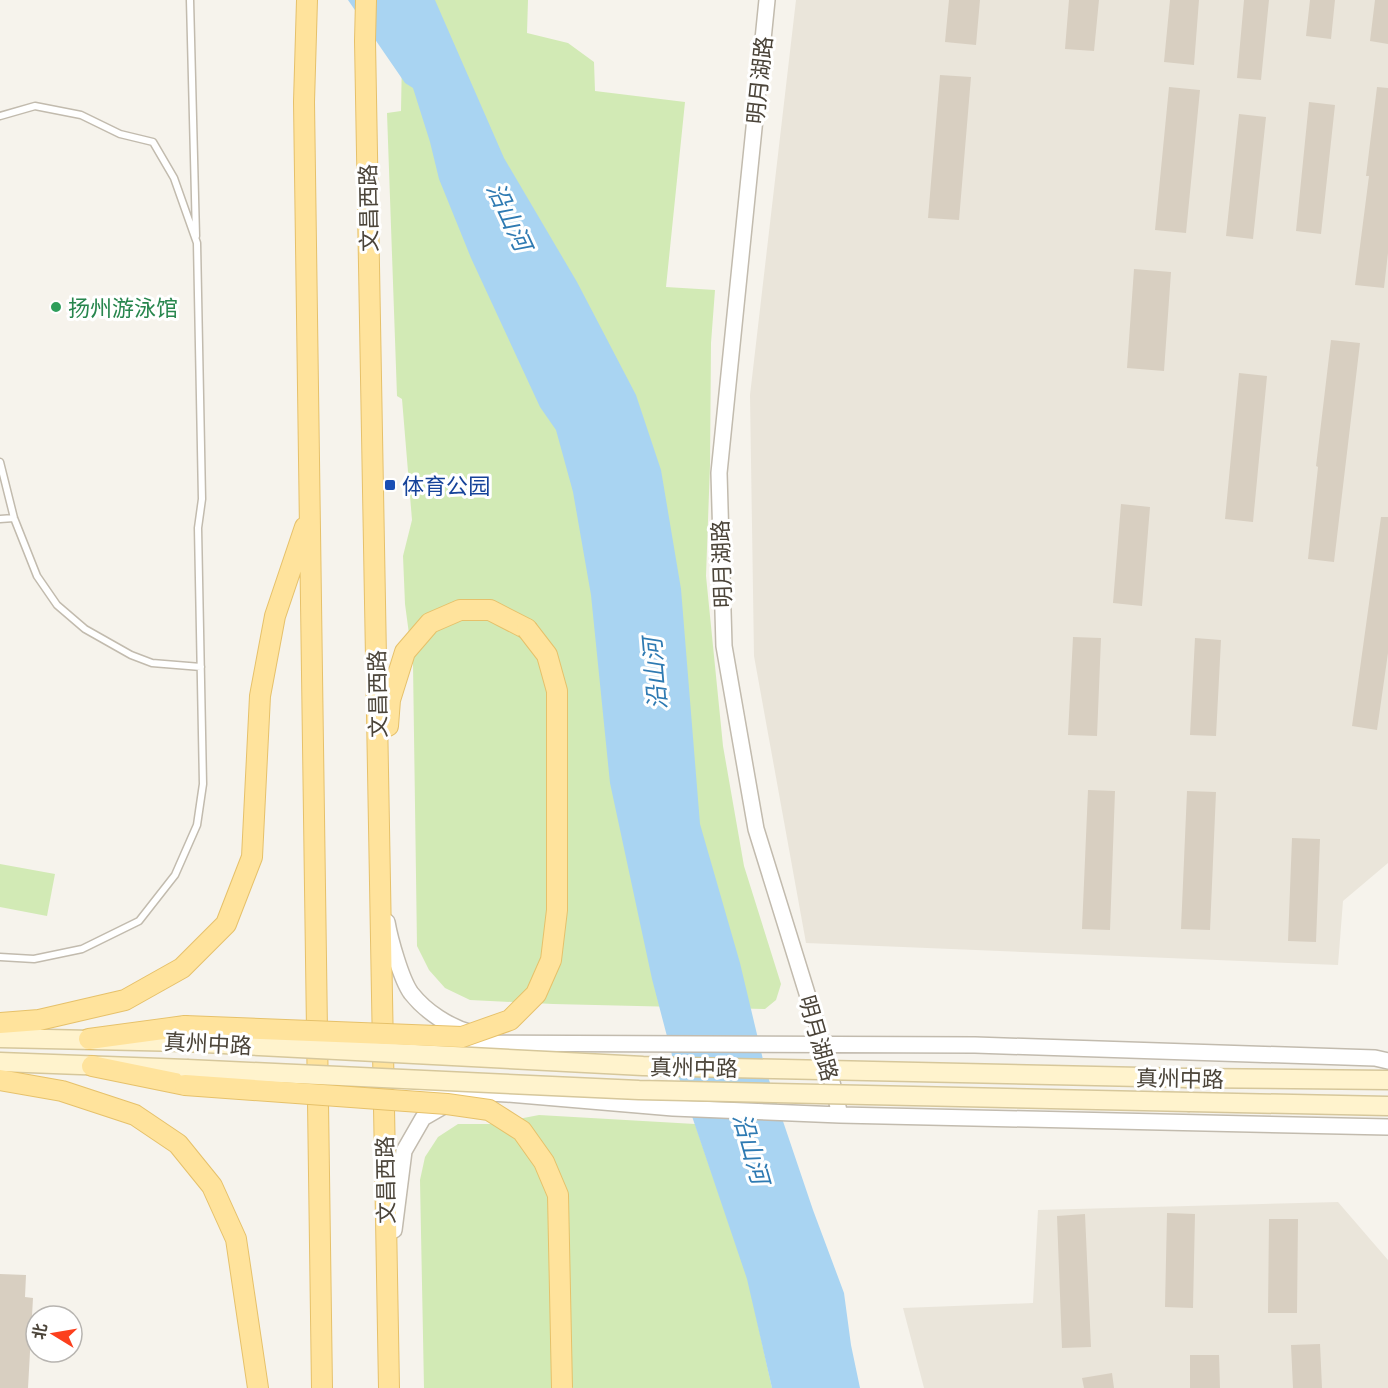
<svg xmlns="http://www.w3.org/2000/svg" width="1388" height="1388" font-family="Commissioner,'Noto Sans SC',sans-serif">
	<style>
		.residential { fill: #eae5da }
		.green { fill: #d2eab5 }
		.water { fill: #a9d4f2 }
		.building { fill: #d8cfc1 }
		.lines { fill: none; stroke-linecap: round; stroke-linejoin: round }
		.service-casing { stroke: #c2bbae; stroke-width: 9 }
		.tertiary-casing { stroke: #c2bbae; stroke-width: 18 }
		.secondary-casing { stroke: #d6c79b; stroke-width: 21 }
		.primary-casing { stroke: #e6c16a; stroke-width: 22 }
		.service { stroke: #fff; stroke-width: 6 }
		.tertiary { stroke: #fff; stroke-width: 15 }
		.secondary { stroke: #fff3cd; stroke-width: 18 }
		.primary { stroke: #ffe39c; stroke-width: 20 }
		.secondary-bridge-casing { stroke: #d6c79b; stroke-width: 21; stroke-linecap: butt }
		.primary-bridge-casing { stroke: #e6c16a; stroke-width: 22; stroke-linecap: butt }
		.secondary-bridge { stroke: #fff3cd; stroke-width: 18 }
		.primary-bridge { stroke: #ffe39c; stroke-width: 20 }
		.leisure-dot { fill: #2e9e5b; stroke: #fff; stroke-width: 2 }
		.transit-dot { fill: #1a4fb4; stroke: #fff; stroke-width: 2 }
		.labels { text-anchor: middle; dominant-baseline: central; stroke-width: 6; stroke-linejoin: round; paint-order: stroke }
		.street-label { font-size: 22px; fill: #4b4439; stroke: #fff }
		.leisure-label { font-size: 22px; fill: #27864d; stroke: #fff; text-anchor: start }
		.transit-label { font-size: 22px; fill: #164399; stroke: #fff; text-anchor: start }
		.water-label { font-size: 24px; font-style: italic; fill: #2e7ab2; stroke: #fff }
	</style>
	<rect width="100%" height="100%" fill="#f6f3ec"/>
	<path class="residential" d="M796 0H1388V863L1343 901 1338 965 806 943 754 656 750 395Z
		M1338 1202 1388 1260V1388H924L903 1308 1033 1303 1038 1210Z"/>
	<path class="green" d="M403 0H528L527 33 568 43 594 62 595 91 685 102 666 287 715 290 711 343 710 465 706 576 723 746 744 866 781 984 776 1000 765 1009 553 1004 470 1000 445 988 429 970 417 946 413 664 405 604 403 556 412 520 402 399 397 396 387 113 401 111Z
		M0 864 55 874 47 916 0 907Z
		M539 1115 695 1124 748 1279 772 1388H424L420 1180 425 1157 438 1137 458 1124H492Z"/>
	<path class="water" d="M348 0H435L504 158 577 282 636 395 661 470 681 589 700 824 740 963 765 1068 813 1210 844 1293 851 1345 860 1388H772L747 1279 674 1063 652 979 610 783 591 595 573 492 556 430 540 407 471 258 439 179 430 142 413 88 405 83Z"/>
	<path class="building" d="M949 0H980L976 45 945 42Z
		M1069 0H1099L1094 51 1065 49Z
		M1170 0H1199L1194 65 1164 62Z
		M1244 0H1269L1261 80 1237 78Z
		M1310 0H1335L1331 39 1306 36Z
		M1375 0H1388V44L1370 41Z
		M940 75 971 77 959 220 928 218Z
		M1169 87 1200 90 1186 233 1155 230Z
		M1377 87 1388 88V253L1384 288 1355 285 1369 176H1366Z
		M1309 102 1335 105 1321 234 1296 231Z
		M1239 114 1266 117 1253 239 1226 236Z
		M1134 269 1171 272 1164 371 1127 368Z
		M1331 340 1360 343 1334 562 1308 559 1318 467 1316 466Z
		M1239 373 1267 376 1253 522 1225 519Z
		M1121 504 1150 507 1142 606 1113 603Z
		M1381 517H1388V653L1377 730 1352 726Z
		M1073 637 1101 638 1097 736 1068 735Z
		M1195 638 1221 640 1216 736 1190 735Z
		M1088 790 1115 791 1110 930 1082 929Z
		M1187 791 1216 792 1210 930 1181 929Z
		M1292 838 1320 839 1316 942 1288 941Z
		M1167 1213 1195 1214 1193 1308 1165 1307Z
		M1085 1214 1091 1347 1062 1348 1057 1216Z
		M1269 1219H1298L1297 1313H1268Z
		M0 1274 26 1275 25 1297 33 1298 28 1388H0Z
		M1320 1344 1322 1388H1293L1291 1345Z
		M1190 1355H1219L1220 1388H1190Z
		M1112 1373 1114 1388H1084L1082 1378Z"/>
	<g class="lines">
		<g class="service-casing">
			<path id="service" d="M190 0 196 236
				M0 116 35 106 81 115 120 134 153 142 174 178 197 243 202 499 198 528 203 784 197 825 175 875 139 921 82 949 34 959 0 957
				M0 462 14 518 37 576 57 605 85 629 131 655 152 663 201 667
				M0 519 14 518"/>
		</g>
		<g class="tertiary-casing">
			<path id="tertiary" d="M767 0 719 473 724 646 756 829 823 1045 840 1115
				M387 922C390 939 401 979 411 993 426 1012 449 1027 472 1033
				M456 1043 975 1045 1375 1058 1388 1061
				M318 1084 507 1094 673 1108 840 1115 1388 1127
				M394 1230 404 1151 423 1118 449 1103"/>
		</g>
		<g class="secondary-casing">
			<path id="secondary" d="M0 1038 185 1042
				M0 1062 187 1069
				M1187 1078 1388 1080
				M1190 1102 1388 1106"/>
		</g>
		<g class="primary-casing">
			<path id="primary" d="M307 0 304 102 322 1388
				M366 0 365 41 389 1388
				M388 726 390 700 405 652 430 623 460 610H490L527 629
				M0 1023 39 1020 125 1000 182 968 226 924 252 857 260 696 275 616 305 527
				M89 1039 185 1026
				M92 1066 185 1085
				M0 1080 62 1091 135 1115 178 1144 212 1186 236 1239 258 1388"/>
		</g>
		<use href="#service" class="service"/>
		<use href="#tertiary" class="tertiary"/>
		<use href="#secondary" class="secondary"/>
		<use href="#primary" class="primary"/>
		<g class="secondary-bridge-casing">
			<path id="secondary-bridge" d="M185 1042 643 1066 1187 1078
				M187 1069 639 1090 1190 1102"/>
		</g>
		<g class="primary-bridge-casing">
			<path id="primary-bridge" d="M185 1026 462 1037 510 1020 536 994 551 960 557 910V691L547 655 527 629
				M185 1085 447 1104 489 1110 522 1131 544 1162 558 1195 562 1388"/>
		</g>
		<use href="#secondary-bridge" class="secondary-bridge"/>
		<use href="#primary-bridge" class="primary-bridge"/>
	</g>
	<circle class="leisure-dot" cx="56" cy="307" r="6"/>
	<rect class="transit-dot" x="384" y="479" width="12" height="12" rx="3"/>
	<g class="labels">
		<g class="street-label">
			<text transform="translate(759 80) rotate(-84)">明月湖路</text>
			<text transform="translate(368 208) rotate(-91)">文昌西路</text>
			<text transform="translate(721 564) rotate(-92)">明月湖路</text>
			<text transform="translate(377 694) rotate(-91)">文昌西路</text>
			<text transform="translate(819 1038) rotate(74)">明月湖路</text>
			<text transform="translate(208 1043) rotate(3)">真州中路</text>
			<text transform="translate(694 1067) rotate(1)">真州中路</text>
			<text transform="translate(1180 1078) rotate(1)">真州中路</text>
			<text transform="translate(385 1180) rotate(-91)">文昌西路</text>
		</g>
		<g class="leisure-label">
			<text x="68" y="307">扬州游泳馆</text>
		</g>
		<g class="transit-label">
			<text x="402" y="485">体育公园</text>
		</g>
		<g class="water-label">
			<text transform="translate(510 216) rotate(65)">沿山河</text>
			<text transform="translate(654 674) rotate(-95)">沿山河</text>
			<text transform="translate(752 1148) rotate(74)">沿山河</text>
		</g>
	</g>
	<g transform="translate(54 1334) rotate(281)"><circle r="28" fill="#ffffff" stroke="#b7b4b0" stroke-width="1.5"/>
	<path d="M0-4.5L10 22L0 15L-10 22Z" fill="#fc3f1d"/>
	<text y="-9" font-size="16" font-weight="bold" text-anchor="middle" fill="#4b4439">北</text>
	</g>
</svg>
